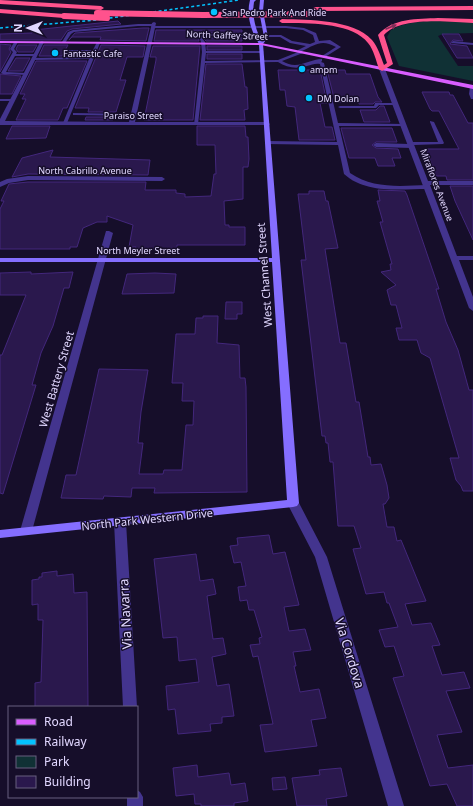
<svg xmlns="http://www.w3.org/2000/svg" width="473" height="806" font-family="'Noto Sans',sans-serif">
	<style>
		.green { fill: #103135 }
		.building { fill: #2a184d; stroke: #43277c }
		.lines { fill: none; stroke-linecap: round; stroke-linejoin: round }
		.lane { fill: #43348e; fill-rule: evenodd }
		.street { fill: #43348e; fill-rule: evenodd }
		.secondary { fill: #856eff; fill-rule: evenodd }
		.primary { fill: #d95eff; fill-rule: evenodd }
		.highway { fill: #ff528d; fill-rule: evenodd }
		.rail { stroke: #03c3ff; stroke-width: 1.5; stroke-dasharray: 3 2.5; stroke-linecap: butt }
		.highway-bridge { stroke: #ff528d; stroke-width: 6 }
		.oneway { fill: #7f2d57 }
		.poi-dot { fill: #03c3ff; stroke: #160e2a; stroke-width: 1.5 }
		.labels { text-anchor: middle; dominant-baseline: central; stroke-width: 3; stroke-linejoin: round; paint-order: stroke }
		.far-poi-label { font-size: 9px; fill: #e1d7ff; stroke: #160e2a; text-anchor: start }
		.far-street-label { font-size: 9px; fill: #e1d7ff; stroke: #160e2a }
		.street-label { font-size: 11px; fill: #e1d7ff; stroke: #160e2a }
		.near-street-label { font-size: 13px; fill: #e1d7ff; stroke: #160e2a }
	</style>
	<rect width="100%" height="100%" fill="#160e2a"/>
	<path class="green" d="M473 22V33L443 34 438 36 458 66H473V81L399 66 387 37 391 30C414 17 447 22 473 22Z"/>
	<path class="building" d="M118 21 121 24 72 29 67 31 61 40H0V34L32 33 34 30Z
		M143 28H149L146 41 100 40 101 37H72L69 40 75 33Z
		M156 30H242V32L207 33 198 35 199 41H154Z
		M442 34H459L463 41 453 40 450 44 467 46 473 58H457Z
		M207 38H242V41H206L204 39Z
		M0 44 11 45 9 49 11 52 0 72Z
		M18 45H37L33 52H18L16 49Z
		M44 45H68L62 56H39Z
		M101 45 145 46 143 57H127L120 80H126L116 112H88L89 108H75Z
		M153 46H200L193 120H144L156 60V57H150Z
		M207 46H242V50H207Z
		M207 54H242V59H207Z
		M16 58H30L23 71H8Z
		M36 61H87L67 108H63L58 120H16L26 99H22L25 94H20Z
		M206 64H242L245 87H247L248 109 244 110 245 120H200Z
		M278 70H320L327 103H320L325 127H332L335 140H299L295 107 287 106 285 90H280Z
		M327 70H345L346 74H370L378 97 382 102H375L373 104H359L358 102H335Z
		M0 74 21 76 12 94H0Z
		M422 92H449L450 95H453L468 123H473V180H447L446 176H436L426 149H459L439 111H432L430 109Z
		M380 106H384L390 122H364L360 110H376Z
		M86 117H114L113 120H85Z
		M12 126H50L46 138 6 139Z
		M197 126H245L246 137H248L249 159 248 167H243V199L224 201 225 225H229V227H245V245H177V249H136V247H129L133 225 107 216V222H97L83 228 77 247H70V249H0V209L4 201H1L9 184 28 182H146L145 190H176V193L185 194V197L211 196 214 174H216L215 145H197Z
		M341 128H392L397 142H376L372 145 376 148 398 149 401 158H392L395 166H378L375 158H349Z
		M53 150 50 157 150 160 148 175 28 174 12 177 22 158Z
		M450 186H473V240L455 201Z
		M378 190 405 191 407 195 439 289H436L446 322 458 350 469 390H473V491H463L461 486 456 480 450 458H459L430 358 421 353 417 340H399L396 328H402L396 305H391L387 290 396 285 381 272 391 270 390 264H392L380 222H383L377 201H380Z
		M309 191H324L326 201H328L338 248 325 249 340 343H346L356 402H359L368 457H370L371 465 381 464 387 485 389 498 385 504H383L387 527H394L397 541 401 540 426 601 405 604 412 625 431 623 440 645 432 646 442 675 464 672 470 688 446 691 462 732 437 735 448 768 473 765V806H457L447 784 430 786 393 678 404 676 394 646 385 647 379 630 398 627 389 603H387L384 592 366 594 353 549 361 548 354 526H338L333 462H330L328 443H326L325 436H322L301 260H306L298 194H309Z
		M31 272V274L73 272 69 288H64L53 326 41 353 32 385H36L3 494 0 493V355H2L26 295H0V273Z
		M155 273 176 274 174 293 122 294 127 274Z
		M226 302H242V314H237V319H225Z
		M203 316H218L217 343 239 345 240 378H245L246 387 247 492 154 493 155 488H132L131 497 104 496 103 499 61 498 66 475H76L99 369 148 370 141 412 138 443H143L139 474H163L164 470H182L186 425H193L194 401H182L183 383H172L176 334H195L196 318H203Z
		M269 535 273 554 285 552 299 605 284 607 289 631 305 629 311 650 293 652 296 666H294L300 692 319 689 326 718 311 720 317 746 265 752 260 725 273 724 258 656 253 657 250 645 260 644 259 638 262 637 254 610H249L247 600 240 601 238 587 246 586 241 562 234 563 230 546 238 545 237 538Z
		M196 554 200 581 213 579 216 594 207 596 213 639 223 638 226 654 212 657 217 686 229 684 234 716 222 717V723L210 724 211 731 178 734 175 709 168 710 166 686 199 682 196 659 179 661 177 637 163 638 154 559Z
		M57 571V576L73 574 74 593 87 592 88 707H35V683L41 682 43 620H38V604L32 605V580L39 579V577H42V573Z
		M197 765 198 777 229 773 231 785 245 783 248 801 234 803V806H201V804H195L194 794 176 796 173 768Z
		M341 768 347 796 326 799 327 806H297L292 778 320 775 319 770Z
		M285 777 287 789 273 790 272 778Z"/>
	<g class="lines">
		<path class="lane" d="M138 24H153L155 25 154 26H286L304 28 316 33 319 41 330 40 341 47 325 57 322 56 336 47C322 39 316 44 302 51L303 53 282 61C298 71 308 59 322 59V61L321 62 324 63 338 123 404 124 406 125 404 126H339L350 173C373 189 400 186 427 185L430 187 427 189C400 189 366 194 344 174L338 145 266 144 265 143 268 141 337 142 320 64C315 63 312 65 307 66 297 69 287 68 278 62L205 63 198 124 194 125 202 52 201 42 199 36 207 34H255L256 36H207L202 38 205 42 206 51H262L264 52 262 53H206L205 61 278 60 298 52V50L306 46 290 43 280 37H266L265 35H281L292 41 310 44 315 42 313 35 303 30 286 28H153L151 27 152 26H138L74 32 71 34 65 43 62 42 68 32 73 30Z
			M15 41 18 42 14 49 17 52 16 54H35L37 55 35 56H15L6 72 26 73H28V75L3 74 1 73 13 52 10 49Z
			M97 42 100 43 67 123 63 124V123L89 59 34 60 32 59 34 58 90 57 92 52H68L66 51 68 50H93Z
			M472 86H473V99H471L469 94 470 87Z
			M0 99H12L14 100 12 101H0Z
			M375 103H395L397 104 395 105H379L376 108H340L338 107 340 106H374Z
			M73 113 133 114 135 115 133 116 75 115H73Z
			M430 121 434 122 444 143 443 144 414 145 412 148 376 147 373 145 376 143 409 144 411 142H438L430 122Z"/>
		<path class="street" d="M154 22 156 23 135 122H267L270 124 269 125H0V119L40 42 42 41 44 42 5 121 129 122 152 23Z
			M453 41 473 43V45L451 43Z
			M382 67 385 69 428 181H473V185H430L457 256H473V260H459L473 297V311L469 308 379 69Z
			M28 176 162 177 165 179 162 181 28 180 9 183 0 187V182L7 179Z
			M106 231H109L113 233 32 531 30 534 26 535 22 534 20 531Z
			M293 499 297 500 299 503 327 557 404 806H388L315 557 287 503 289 500Z
			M120 518 124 519 126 522 137 707H123L114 522 116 519Z
			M137 790 140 792 143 797V806H127V797H137Z"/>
		<path class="secondary" d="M250 0H256L254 2C252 15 255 28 261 40L264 37 259 11 260 0H264L263 11 268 37 263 44 299 503 297 506 293 507 0 538V530L287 500 272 262H0V258H272L259 44C251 31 246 15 250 0Z"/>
		<path class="primary" d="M0 41 261 43 473 85V89L261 45 0 43Z"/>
		<path class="highway" d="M0 0 101 6 104 8 101 10 0 4Z
			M473 6V10L315 11 312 9 315 7Z
			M0 9 64 14 67 16 64 18 0 13Z
			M438 18 473 19V23C449 22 401 16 384 35L393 64 382 71 379 69C376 61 374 50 368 43 352 22 306 23 282 23L279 21 282 19C308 20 353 19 372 40 378 47 381 57 384 65L387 63 378 35C392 18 418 19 438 18Z"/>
		<path class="rail" d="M0 28 96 20 239 0"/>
		<path class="highway-bridge" d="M97 13 203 15 318 14
			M64 16 107 18"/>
	</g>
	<defs><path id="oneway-solid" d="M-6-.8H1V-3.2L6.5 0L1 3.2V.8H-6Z"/></defs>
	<use class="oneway" href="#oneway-solid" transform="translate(391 27) rotate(-23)"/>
	<g class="poi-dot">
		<circle cx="214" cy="12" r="4"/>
		<circle cx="55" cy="53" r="4"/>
		<circle cx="302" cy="69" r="4"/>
		<circle cx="309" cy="98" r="4"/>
	</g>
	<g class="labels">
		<g class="far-poi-label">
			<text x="222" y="12">San Pedro Park And Ride</text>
			<text x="63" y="53">Fantastic Cafe</text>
			<text x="310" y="69">ampm</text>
			<text x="317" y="98">DM Dolan</text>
		</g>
		<g class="far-street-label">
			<text transform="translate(227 35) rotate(2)">North Gaffey Street</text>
			<text x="133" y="115">Paraiso Street</text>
			<text x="85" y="170">North Cabrillo Avenue</text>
			<text transform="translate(437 185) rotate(69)">Miraflores Avenue</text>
			<text x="138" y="250">North Meyler Street</text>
		</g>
		<g class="street-label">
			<text transform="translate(264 275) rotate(-94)">West Channel Street</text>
			<text transform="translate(56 379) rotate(-74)">West Battery Street</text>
			<text transform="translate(147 519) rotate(-6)">North Park Western Drive</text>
		</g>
		<g class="near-street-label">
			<text transform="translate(125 614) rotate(-93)">Via Navarra</text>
			<text transform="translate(350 653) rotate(73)">Via Cordova</text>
		</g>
	</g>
	<rect x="8" y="706" width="130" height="92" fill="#160e2a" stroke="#675e7f"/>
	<rect x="16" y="719" width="20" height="6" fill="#d95eff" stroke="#675e7f"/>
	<text x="44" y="726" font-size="12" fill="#e1d7ff">Road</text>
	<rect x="16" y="739" width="20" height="6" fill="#03c3ff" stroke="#675e7f"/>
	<text x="44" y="746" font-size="12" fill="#e1d7ff">Railway</text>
	<rect x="16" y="756" width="20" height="12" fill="#103135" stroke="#675e7f"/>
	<text x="44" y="766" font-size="12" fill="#e1d7ff">Park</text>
	<rect x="16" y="776" width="20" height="12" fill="#2a184d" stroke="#675e7f"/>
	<text x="44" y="786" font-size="12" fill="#e1d7ff">Building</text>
	<g transform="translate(28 28) rotate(270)" stroke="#160e2a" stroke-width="3" paint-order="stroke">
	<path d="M0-3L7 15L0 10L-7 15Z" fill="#e1d7ff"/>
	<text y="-6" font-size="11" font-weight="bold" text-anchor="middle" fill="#e1d7ff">N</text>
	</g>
</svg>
